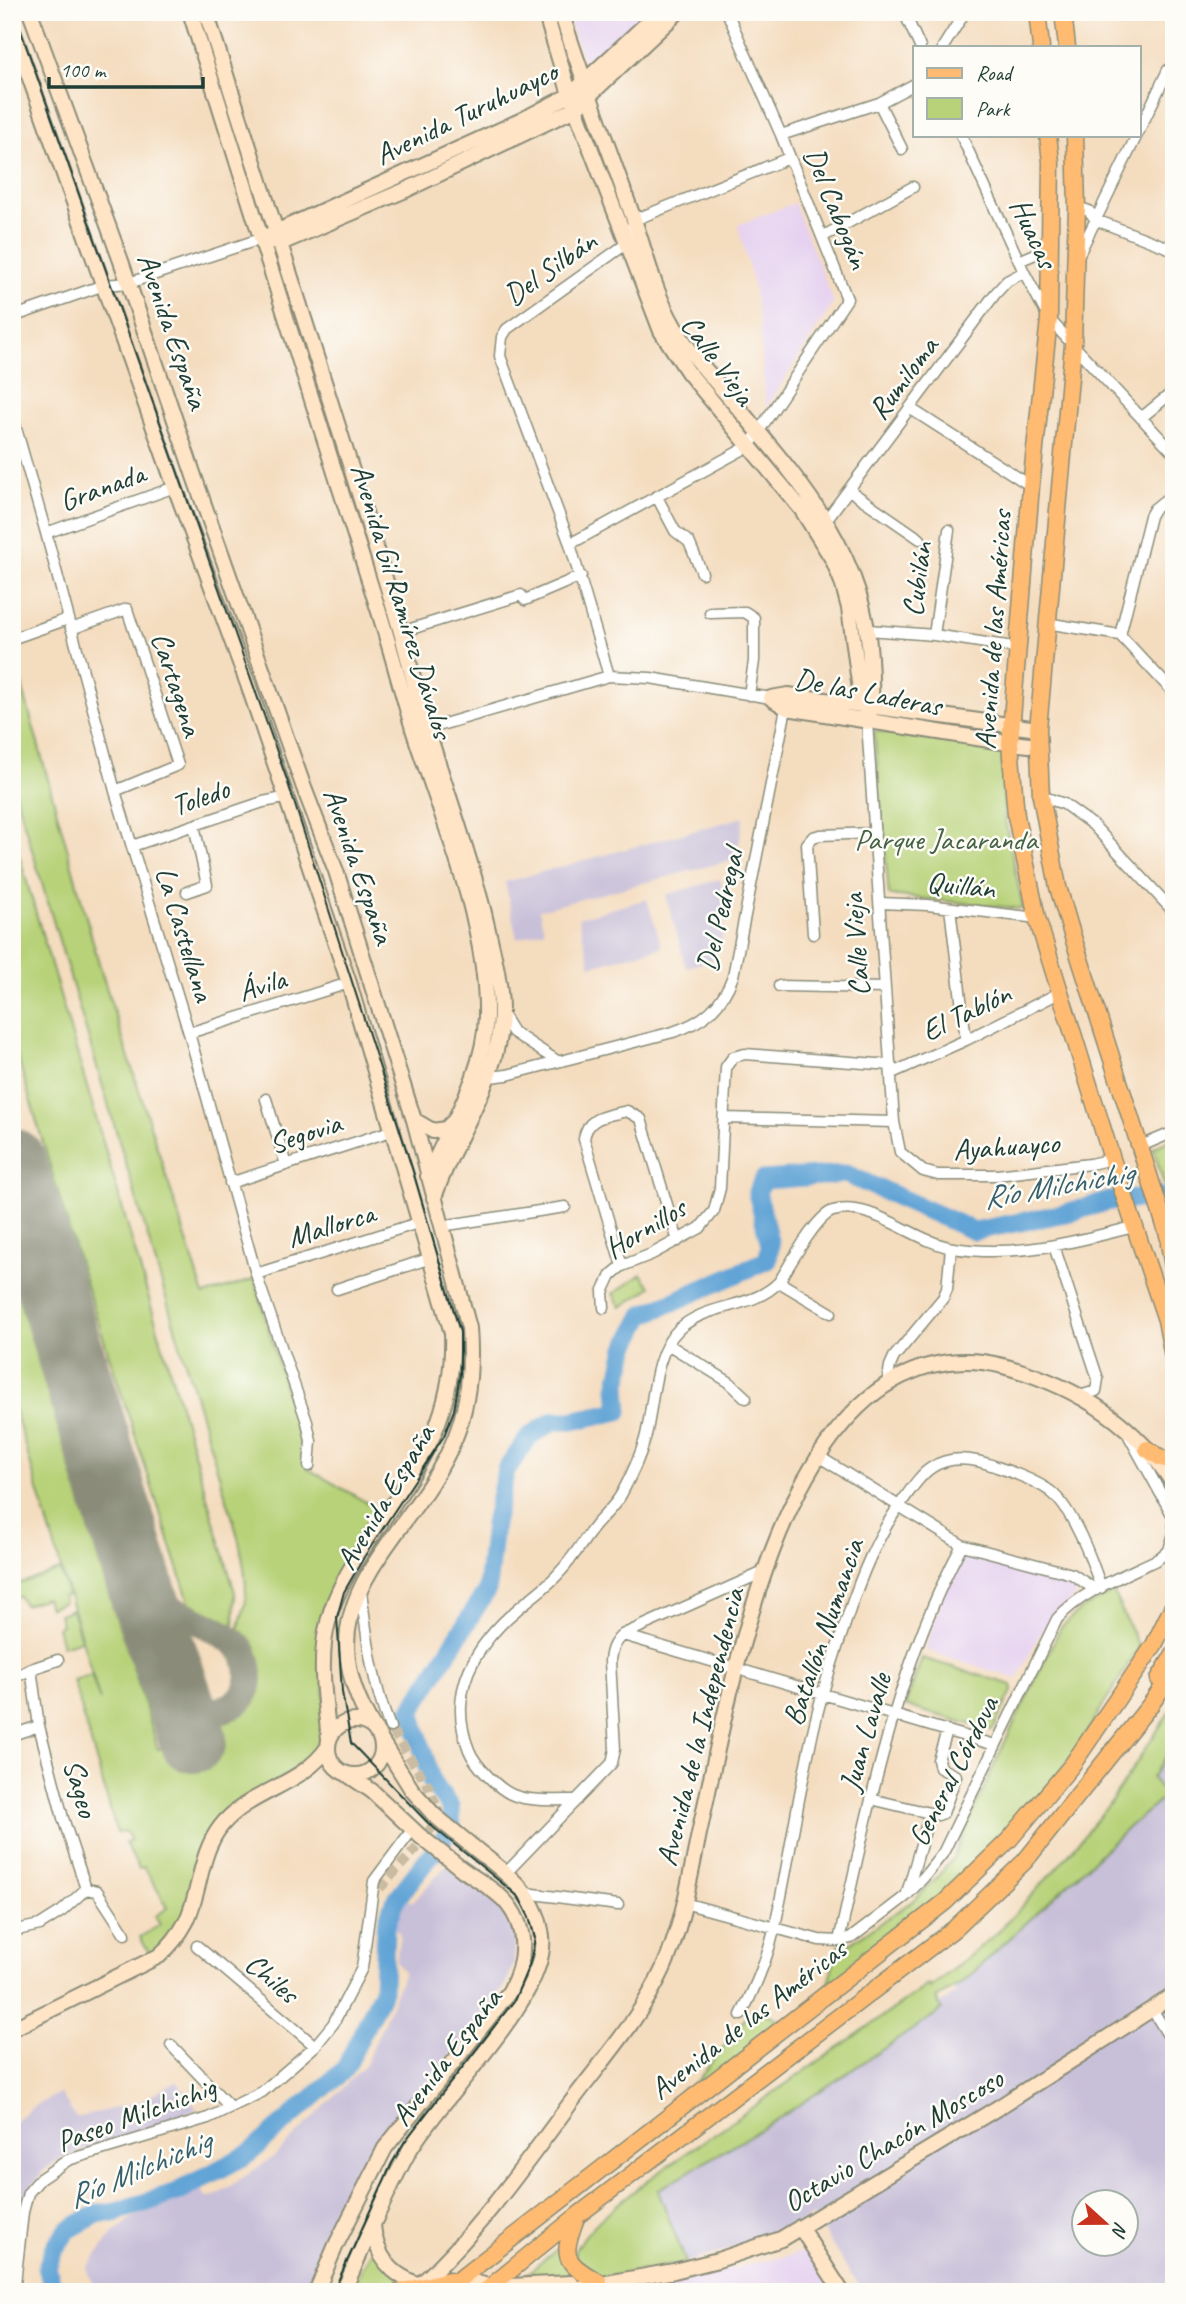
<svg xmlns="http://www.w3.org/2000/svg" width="1186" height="2304" font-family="Caveat,sans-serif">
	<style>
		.built { fill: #e6d2f0 }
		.industrial { fill: #c8bfd8; fill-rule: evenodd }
		.green { fill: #b7d278; stroke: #6b8856; stroke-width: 2 }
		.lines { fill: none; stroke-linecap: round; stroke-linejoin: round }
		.river { stroke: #62a4d6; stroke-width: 19 }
		.taxiway { stroke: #8a8c79; stroke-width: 28 }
		.runway { stroke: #8a8c79; stroke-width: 68 }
		.street-tunnel { stroke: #c9bca2; stroke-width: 10; stroke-dasharray: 10 5; stroke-linecap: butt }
		.street-casing { stroke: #8a8c79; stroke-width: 13 }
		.secondary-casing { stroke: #8a8c79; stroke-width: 18 }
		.primary-casing { stroke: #8a8c79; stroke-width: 19 }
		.street { stroke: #fff; stroke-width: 10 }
		.secondary { stroke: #ffe4c6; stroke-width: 14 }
		.primary { stroke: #ffbb71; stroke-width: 16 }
		.tram { stroke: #1f3d34; stroke-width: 2 }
		.secondary-bridge-casing { stroke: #8a8c79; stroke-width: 18; stroke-linecap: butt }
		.secondary-bridge { stroke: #ffe4c6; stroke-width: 14 }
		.labels { text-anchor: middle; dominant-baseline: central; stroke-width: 5; stroke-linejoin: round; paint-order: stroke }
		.street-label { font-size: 30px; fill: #1f3d34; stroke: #fdfcf7 }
		.park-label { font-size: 30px; fill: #456245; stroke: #fdfcf7 }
		.water-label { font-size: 32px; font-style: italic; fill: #36616d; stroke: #fdfcf7 }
	</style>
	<rect width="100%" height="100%" fill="#fdfcf7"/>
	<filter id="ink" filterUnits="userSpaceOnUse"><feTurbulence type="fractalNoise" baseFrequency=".0143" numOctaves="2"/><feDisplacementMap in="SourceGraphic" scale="14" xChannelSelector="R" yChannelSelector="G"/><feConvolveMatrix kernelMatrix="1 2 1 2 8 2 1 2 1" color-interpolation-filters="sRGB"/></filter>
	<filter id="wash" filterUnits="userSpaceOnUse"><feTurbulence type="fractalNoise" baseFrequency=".00686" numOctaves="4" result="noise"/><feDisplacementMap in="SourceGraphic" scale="28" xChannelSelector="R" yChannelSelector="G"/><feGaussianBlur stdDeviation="1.57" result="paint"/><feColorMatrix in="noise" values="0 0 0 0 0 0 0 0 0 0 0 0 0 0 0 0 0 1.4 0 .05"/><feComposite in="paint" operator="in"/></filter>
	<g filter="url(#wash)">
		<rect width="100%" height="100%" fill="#f4dcbe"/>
		<path class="built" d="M565 12H647L598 61 591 64 584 61Z
			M794 203 834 302 766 408 759 319 752 279 738 225Z
			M969 1552 1072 1580 1077 1586 1076 1596 1060 1609 1039 1636 1017 1679 925 1650 945 1589 961 1559Z
			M808 2251 834 2292H630Z"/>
		<path class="industrial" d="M744 817 736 859 539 910 544 930 517 939 505 882Z
			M720 879 727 911 720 950 712 952 714 959 686 968 666 895Z
			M647 899 662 947 591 966 578 918Z
			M1174 1748V2292H862L813 2215 779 2236 687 2262 658 2191 740 2139 956 1993 949 1982 1152 1778ZM1084 2202H1126V2244H1084Z
			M447 1865 502 1907 509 1917 515 1941 514 1964 505 1985 487 2010 377 2144 351 2193 309 2292H97L87 2268 113 2233 142 2212 201 2188 206 2198 217 2195 275 2156 364 2066 382 2027 404 1972 396 1962 400 1933 392 1928 394 1912 404 1899 413 1902Z
			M177 2081 197 2109 166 2123 61 2158 43 2171 20 2203 12 2256V2124L33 2107 60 2093 76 2118 139 2102Z"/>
		<path class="green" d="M12 650 102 974 204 1295 255 1279 307 1468 381 1511 324 1623 325 1725 315 1755 226 1816 176 1931 151 1957 140 1937 160 1925 155 1916 168 1908 144 1867 139 1869 125 1843 131 1840 125 1831 117 1833 73 1680 91 1675 100 1701 12 1401V1268L158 1749 224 1733 222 1723C241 1712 256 1687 251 1664 248 1654 238 1644 238 1634 238 1622 246 1610 246 1597 247 1550 226 1500 213 1455L12 783Z
			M874 731 1002 750 1004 815 1023 909 889 895Z
			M12 831 235 1593 234 1627 231 1632H225L193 1614 80 1266 12 1039Z
			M1174 1138V1218L1153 1148Z
			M641 1274 651 1287 621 1307 613 1294Z
			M60 1570 68 1595 63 1597 64 1602 49 1608 46 1598 24 1605 20 1597H12V1586Z
			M1113 1592 1139 1647 1067 1764 1006 1837 943 1900 826 1989 839 1945 852 1942 911 1902 933 1882 953 1858 1002 1748 1061 1627 1079 1611Z
			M72 1609 81 1640 62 1646 57 1627 62 1625 59 1614Z
			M922 1658 1012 1685 1013 1689 994 1728 991 1730 905 1706Z
			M1174 1705V1744L1152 1778 1166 1796 1131 1825 962 1983 936 1998 942 2010 781 2117 658 2190 686 2263 598 2278 584 2272 574 2253C592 2212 691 2151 730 2123 796 2077 862 2031 928 1985L930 1988 998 1932 1063 1861 1111 1802Z
			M753 2008 785 2022 676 2109Z
			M563 2244 569 2271 576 2279 517 2282Z
			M373 2248 410 2286 392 2292H350Z"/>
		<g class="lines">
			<path class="river" d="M452 1828 450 1807 432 1783 411 1711 487 1590 494 1524 506 1470 529 1437 553 1421H571L619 1411 617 1388 626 1348 643 1315 768 1260 770 1245 757 1192 763 1180 846 1174 974 1231 1071 1212 1109 1201 1174 1196
				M54 2292 47 2267 54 2249 68 2230 99 2213H113L177 2192 250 2153 345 2069 383 1990 385 1928 394 1902 443 1839"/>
			<path class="taxiway" d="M144 1597C169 1609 223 1628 240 1648 247 1655 249 1669 249 1678 248 1711 211 1712 186 1718"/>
			<path class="runway" d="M12 1162 144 1597 193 1739"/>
		</g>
	</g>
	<g filter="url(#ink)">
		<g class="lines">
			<path class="street-tunnel" d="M380 1888 416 1849 435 1823 438 1811 429 1787 390 1727"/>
			<g class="street-casing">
				<path id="street" d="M904 12 920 47
					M943 47 965 12
					M879 103 902 149
					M1139 131 1168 70 1174 69
					M781 135 879 103 915 84
					M961 135 1024 272 1049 319 1174 453
					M1077 207 1089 211 1096 220 1174 250
					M822 237 913 187
					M1079 254 1137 135
					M1019 261 1049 248
					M12 317 104 285 129 283 260 239
					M911 409 1031 486
					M12 414 46 533 115 791 189 1033 256 1274 307 1422 311 1441 309 1466
					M1141 418 1174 391
					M849 490 920 539
					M657 497 675 531 689 542 702 573
					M826 520 995 294 1007 281 1024 272
					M46 533 175 487
					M570 544 749 446 847 299 781 135 727 12
					M710 613 745 612 754 618V661L749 695
					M1046 623 1120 635 1174 693
					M71 629 127 609 178 765 115 791
					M868 630 934 635 1019 648
					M401 632 521 595 525 600 581 576
					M934 635 949 530
					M1120 635 1150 516 1154 509 1174 493
					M14 638 68 619
					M609 676 570 544 500 356 502 337 507 329 626 244 634 220 789 158
					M867 722 894 1122 900 1152 923 1171 938 1175H997L1090 1164 1112 1159
					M427 729 609 676 650 678 771 698
					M1041 796 1064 804 1093 825 1174 912
					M132 846 263 802 284 798
					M187 892 207 885 194 825
					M880 903 928 905 1037 918
					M950 908 966 1040
					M813 934 807 844 813 837 820 835 875 833
					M779 986 885 988
					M503 1016 513 1032 557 1061
					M189 1033 349 983
					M892 1073 966 1040 1061 992
					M481 1078 507 1075 673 1032C704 1022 722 1006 733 976L787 703
					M266 1099 286 1165
					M724 1118 894 1122
					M1141 1146 1174 1132
					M230 1183 394 1130
					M441 1226 565 1207
					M1054 1246 1098 1379 1096 1391 1080 1396
					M622 1266 584 1139C587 1116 607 1116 627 1111L641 1119 678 1241
					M256 1274 421 1222
					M779 1282 831 1313
					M337 1289 431 1258
					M604 1308 603 1292 611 1275 622 1266 652 1254 700 1228 714 1211 720 1188 726 1067 733 1057 745 1054 891 1065
					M669 1345 729 1382 746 1398
					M887 1384 890 1366 894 1357 943 1298 947 1289 951 1248
					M1129 1436 1173 1516 1174 1529
					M818 1456 962 1545 1072 1574 1096 1590
					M361 1591C367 1638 372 1683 390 1727
					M623 1635 995 1745
					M12 1679 31 1669
					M39 1726 31 1669 58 1660
					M12 1735 39 1726 63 1818 86 1889
					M871 1799 938 1815 943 1813 956 1776 940 1768 938 1760 947 1731
					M577 1800C559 1800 530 1802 513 1795 498 1789 475 1765 469 1750 446 1692 475 1644 520 1607 533 1596 548 1586 560 1572 573 1558 583 1541 595 1526 604 1515 616 1505 622 1493 631 1476 640 1457 645 1439 654 1407 652 1354 679 1329 708 1302 752 1310 779 1282 790 1265 816 1216 833 1211 871 1200 915 1242 953 1248 1014 1258 1075 1242 1133 1227
					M505 1874 612 1763 615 1749 610 1661C611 1649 614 1643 622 1635L766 1571
					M86 1889 97 1891 125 1934
					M526 1893 618 1905
					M907 1893 930 1813
					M684 1903 819 1940 839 1941 851 1938 906 1896 924 1877 943 1853 1057 1619C1081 1591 1126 1575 1158 1559L1169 1550 1174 1534
					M12 1931 40 1925 62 1911 86 1889
					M839 1941C869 1806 896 1668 962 1545
					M197 1946 315 2046
					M1152 2009 1174 2045
					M741 2015C756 1986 768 1958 775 1926 790 1857 799 1787 816 1719 824 1684 836 1651 847 1618 861 1576 877 1535 904 1499 912 1488 920 1475 931 1468 951 1454 976 1459 997 1467 1015 1473 1035 1480 1050 1491 1073 1509 1092 1560 1101 1588
					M171 2045 230 2107
					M14 2292 23 2212 28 2193 40 2179 68 2160 208 2118 262 2092 315 2046 333 2024 362 1968 374 1881 412 1830"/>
			</g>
			<g class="secondary-casing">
				<path id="secondary" d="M30 12 121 261 195 479 304 788 336 871 414 1120 469 1328C472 1366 469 1403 455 1438 410 1546 293 1599 376 1732
					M190 12C252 213 317 414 380 615 392 654 402 693 414 732 442 820 488 924 486 1016 485 1074 450 1125 428 1176
					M206 12C271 218 340 424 401 632 410 664 417 696 427 728 446 790 468 850 484 913 491 945 501 978 501 1011 501 1080 454 1135 434 1198
					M545 12 570 95 661 331 688 372 802 510 833 560 842 582 849 608 862 705 867 722
					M561 12C583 81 609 149 633 217 646 253 654 292 674 326 689 352 709 374 729 397 795 476 864 548 870 657 871 678 873 699 868 720
					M12 28 175 487 249 687 349 983 452 1333C455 1413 423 1460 380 1524 359 1555 337 1585 328 1622 318 1659 325 1702 329 1739
					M269 235 522 120 570 95 659 12
					M272 241 281 243 408 189 575 109 678 12
					M771 698 787 708 1002 742 1038 746
					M771 698 788 695 1038 729
					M414 1120 433 1131 446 1129 453 1122
					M328 1748a27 27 0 1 1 54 0a27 27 0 1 1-54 0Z
					M382 1742 412 1790 434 1815
					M348 1775 372 1791 420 1836
					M12 2029 159 1956C170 1946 179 1935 186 1922 201 1891 199 1854 221 1826 250 1790 302 1786 328 1747
					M373 2226C376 2256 390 2275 420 2285 477 2233 523 2167 569 2105 602 2061 640 2019 663 1969 683 1925 690 1876 700 1829 729 1698 771 1440 902 1376 935 1360 968 1357 1003 1366 1073 1385 1135 1422 1174 1485
					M800 2227 842 2292
					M461 2278 491 2287 571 2283
					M316 2292 336 2245 385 2148 510 1991C526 1961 529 1926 503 1899 492 1888 476 1879 463 1870
					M343 2292C364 2245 384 2196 409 2151 439 2098 549 1997 542 1937 537 1892 505 1873 473 1847
					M557 2292 674 2271 718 2260 781 2239 999 2107 1174 1995"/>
			</g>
			<g class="primary-casing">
				<path id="primary" d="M1037 12 1041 47
					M1063 12 1067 47
					M1048 135 1051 162 1049 319 1031 486 1010 743 1016 816 1037 918 1112 1159 1166 1320 1174 1362
					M1075 135 1077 207 1073 345 1038 729 1041 796 1058 887 1071 931 1174 1254
					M1169 1244 1174 1272
					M1147 1449 1161 1458 1174 1461
					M1159 1679 1174 1654
					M576 2218C562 2256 562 2262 599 2282
					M400 2292 449 2280
					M435 2292 461 2278 945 1902 1009 1840 1072 1765 1154 1645 1174 1604
					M484 2292 577 2216 954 1929 1025 1861 1151 1704 1174 1671"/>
			</g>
			<use href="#street" class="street"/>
			<use href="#secondary" class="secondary"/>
			<use href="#primary" class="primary"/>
			<path class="tram" d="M14 12 287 780 413 1171 460 1332V1374L454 1410 444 1436 364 1557 344 1592 337 1617 342 1692 351 1743 428 1823 519 1897 529 1917 535 1938 530 1963 514 2001 405 2141 392 2163 333 2292"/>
			<g class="secondary-bridge-casing">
				<path id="secondary-bridge" d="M434 1815 473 1847
					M420 1836 463 1870"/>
			</g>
			<use href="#secondary-bridge" class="secondary-bridge"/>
		</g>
	</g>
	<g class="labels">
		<g class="street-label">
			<text transform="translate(466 113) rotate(-26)">Avenida Turuhuayco</text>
			<text transform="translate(837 208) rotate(68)">Del Cabogán</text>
			<text transform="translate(1034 233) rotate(65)">Huacas</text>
			<text transform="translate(550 268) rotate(-35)">Del Silbán</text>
			<text transform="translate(173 331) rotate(71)">Avenida España</text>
			<text transform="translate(718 360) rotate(54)">Calle Vieja</text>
			<text transform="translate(903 378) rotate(-53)">Rumiloma</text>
			<text transform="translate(102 487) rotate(-20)">Granada</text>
			<text transform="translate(917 579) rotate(-82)">Cubilán</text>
			<text transform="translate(402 601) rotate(73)">Avenida Gil Ramírez Dávalos</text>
			<text transform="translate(993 630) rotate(-86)">Avenida de las Américas</text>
			<text transform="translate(177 684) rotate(72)">Cartagena</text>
			<text transform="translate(868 692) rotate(11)">De las Laderas</text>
			<text transform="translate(200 797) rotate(-19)">Toledo</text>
			<text transform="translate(359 866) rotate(71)">Avenida España</text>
			<text transform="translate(961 885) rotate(6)">Quillán</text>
			<text transform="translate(720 910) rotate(-77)">Del Pedregal</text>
			<text transform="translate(185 934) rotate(73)">La Castellana</text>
			<text transform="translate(856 945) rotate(-94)">Calle Vieja</text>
			<text transform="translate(262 985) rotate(-17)">Ávila</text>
			<text transform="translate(966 1012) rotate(-26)">El Tablón</text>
			<text transform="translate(305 1133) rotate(-18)">Segovia</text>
			<text transform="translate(1006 1146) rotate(-4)">Ayahuayco</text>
			<text transform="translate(331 1225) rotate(-17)">Mallorca</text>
			<text transform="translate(645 1228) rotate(-31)">Hornillos</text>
			<text transform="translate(385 1497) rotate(-59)">Avenida España</text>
			<text transform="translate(823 1632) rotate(-71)">Batallón Numancia</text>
			<text transform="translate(700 1727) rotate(-76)">Avenida de la Independencia</text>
			<text transform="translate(865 1732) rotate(-74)">Juan Lavalle</text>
			<text transform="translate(953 1771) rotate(-63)">General Córdova</text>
			<text transform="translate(81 1788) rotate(74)">Sageo</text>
			<text transform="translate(272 1978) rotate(40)">Chiles</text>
			<text transform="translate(748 2019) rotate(-38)">Avenida de las Américas</text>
			<text transform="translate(446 2057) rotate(-53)">Avenida España</text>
			<text transform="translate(136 2114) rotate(-20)">Paseo Milchichig</text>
			<text transform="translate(893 2140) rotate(-31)">Octavio Chacón Moscoso</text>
		</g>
		<g class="park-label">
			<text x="946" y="839">Parque Jacaranda</text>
		</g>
		<g class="water-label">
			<text transform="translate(1058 1185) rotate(-10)">Río Milchichig</text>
			<text transform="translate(139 2169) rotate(-23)">Río Milchichig</text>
		</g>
	</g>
	<rect width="1186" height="2304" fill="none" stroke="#fdfcf7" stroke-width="42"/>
	<rect x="913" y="46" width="228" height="91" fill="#fdfcf7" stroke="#a4b0a9" stroke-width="2"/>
	<rect x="927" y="68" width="35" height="10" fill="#ffbb71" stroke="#a4b0a9" stroke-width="2"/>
	<text x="976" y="80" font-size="21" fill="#1f3d34">Road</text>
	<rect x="927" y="98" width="35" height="21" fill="#b7d278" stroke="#a4b0a9" stroke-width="2"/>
	<text x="976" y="116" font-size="21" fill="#1f3d34">Park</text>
	<g transform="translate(1105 2223) rotate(111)"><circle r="33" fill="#fdfcf7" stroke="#a4b0a9" stroke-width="2"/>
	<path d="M0-5L12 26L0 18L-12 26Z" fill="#c8321e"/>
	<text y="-10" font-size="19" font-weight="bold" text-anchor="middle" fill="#1f3d34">N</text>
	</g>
	<path d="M49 77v10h154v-10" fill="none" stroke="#1f3d34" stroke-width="3.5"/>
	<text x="60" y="77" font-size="21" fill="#1f3d34" stroke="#fdfcf7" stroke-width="5" paint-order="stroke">100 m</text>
</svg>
